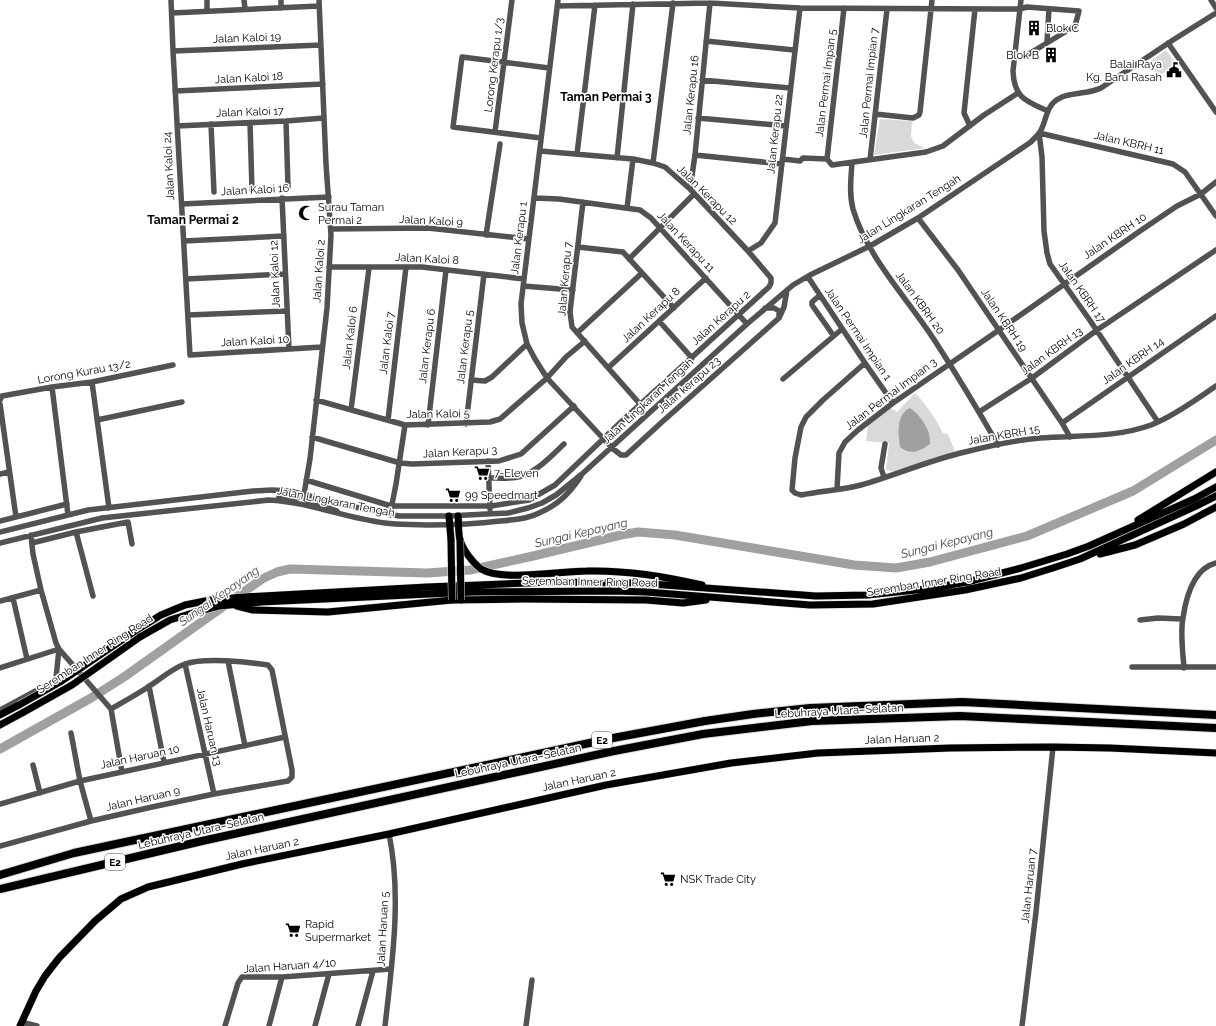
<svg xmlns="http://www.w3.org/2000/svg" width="1216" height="1026" font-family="Raleway,sans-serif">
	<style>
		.green { fill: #d9d9d9 }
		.water { fill: #a0a0a0 }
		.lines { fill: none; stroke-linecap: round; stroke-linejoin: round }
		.river { stroke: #a0a0a0; stroke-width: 9 }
		.major-casing { stroke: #dbdbdb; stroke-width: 8 }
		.highway-casing { stroke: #dbdbdb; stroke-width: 10 }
		.minor { stroke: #525252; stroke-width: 5.5 }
		.major { stroke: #000; stroke-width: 7 }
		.highway { stroke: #000; stroke-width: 8 }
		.major-bridge-casing { stroke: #dbdbdb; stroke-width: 8; stroke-linecap: butt }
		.major-bridge { stroke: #000; stroke-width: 7 }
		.labels { text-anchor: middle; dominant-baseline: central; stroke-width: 3; stroke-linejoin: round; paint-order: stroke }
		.shield { fill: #fff; stroke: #4c4c4c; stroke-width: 1 }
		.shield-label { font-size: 10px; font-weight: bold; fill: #000 }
		.poi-label { font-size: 11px; fill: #000; stroke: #fff; text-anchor: start }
		.street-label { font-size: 11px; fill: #000; stroke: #fff }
		.neighbourhood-label { font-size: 12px; font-weight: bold; fill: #000; stroke: #fff }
		.water-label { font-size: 12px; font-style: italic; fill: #414141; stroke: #fff }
	</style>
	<rect width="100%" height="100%" fill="#fff"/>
	<path class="green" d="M1166 50 1176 64 1158 77 1148 63Z
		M880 119 912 121 911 136 914 143 925 148 874 155Z
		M915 393C927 405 935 418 943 433L948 434 956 454 894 472 886 470 889 443 866 441 868 425 891 408 897 412Z"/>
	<path class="water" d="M910 408C921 416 931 430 930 444 920 451 911 456 900 447 898 434 896 414 910 408Z"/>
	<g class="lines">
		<path class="river" d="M0 749 91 698 124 677 262 579 277 572 290 569 427 573 470 570 533 556 621 535 638 532 675 535 854 565 896 568 930 562 1027 536 1133 491 1216 440"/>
		<g class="major-casing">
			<path id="major" d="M449 516 451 540
				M458 516C459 523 458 533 460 540 463 550 473 563 481 569 503 582 561 571 587 571 626 570 664 576 702 585
				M1138 520 1216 472
				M1100 554 1135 545 1184 524 1216 507
				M237 606 253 610 328 612 452 600 525 599 646 600 683 603 706 600
				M135 631 161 615 185 605 210 600 244 597 427 587 552 582 637 583 816 596 867 595 926 589 967 582 1021 568 1067 554 1089 546 1194 499 1216 487
				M140 637 170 620 199 611 219 606 261 602 472 592 615 591 646 592 810 605 873 604 965 590 1021 578 1056 567 1080 559 1196 506 1216 496
				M0 715 19 705
				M0 725 24 712
				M20 1026 36 991 45 976 59 958 95 921 121 899 148 887 242 864 389 834 606 785 731 763 818 753 950 748 1053 747 1110 748 1216 753"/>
		</g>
		<g class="highway-casing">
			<path id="highway" d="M0 875 74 853 613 738 705 721 753 714 810 708 962 702 1216 715
				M0 889 202 841 614 751 703 734 812 721 960 716 1216 728"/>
		</g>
		<path class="minor" d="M171 0 173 51 190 355 322 347
			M207 0V10
			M244 0 245 9
			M281 0V8
			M558 0 521 304 522 323 527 344 535 359 547 378 612 448 621 455H626L662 422 779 318 784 307 787 290
			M1021 0 1013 71C1014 98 1026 101 1048 111
			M1211 0 1216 8
			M557 6 710 3 800 8 995 9H1020L1027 7 1079 11 1075 26 1027 55
			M172 13 319 6
			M706 41 794 50
			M1047 42 1049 9
			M1168 43 1216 112
			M173 51 321 45
			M702 80 790 88
			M175 91 323 84
			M875 114 913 118 919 115 920 112 932 0
			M698 118 786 126
			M286 121 288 187
			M250 123 252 190
			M211 124 214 192
			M177 126 286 121 324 118
			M970 126 964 113 975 9
			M495 132 512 0
			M541 138 453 127 462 57 549 68
			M577 154 595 5
			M695 155 782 164
			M617 158 633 4
			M783 159 800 161 803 158 827 159
			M827 159 832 165 926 152 943 146 984 115 1018 93
			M827 159 844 8
			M870 160 887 9
			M653 163 673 3
			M852 163C851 178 849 194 853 209 867 257 908 299 935 341 957 375 978 410 998 445
			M690 189 695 155 710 3
			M282 198 289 349
			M534 198 559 199 640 210 651 218 747 324
			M583 202 570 312 572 327 640 404
			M182 204 329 197
			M627 208 633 159
			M918 218 958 270 1062 423 1070 437
			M331 229 428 228 529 239
			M486 235 500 144
			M184 241 284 236
			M578 247 623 252 674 308
			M748 251 761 243 775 223 800 8
			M629 259 694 194
			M329 267H422L524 279
			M808 277 865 363 893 403
			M186 279 285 274
			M523 286 573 290
			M820 295 812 302V305L833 335
			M765 308H774L779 311V316
			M188 315 287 311
			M659 321 692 358
			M577 333 642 273
			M865 363 823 400 806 417 801 427 795 458 792 490 795 493 801 495C821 491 842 490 861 485 896 475 930 460 965 452 989 446 1015 440 1040 438 1077 435 1116 438 1151 425 1171 418 1199 398 1216 386
			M609 367 706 278
			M783 379 842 329
			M471 380 485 381 492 377 527 344
			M92 382 109 508
			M52 387 68 515
			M0 400 2 396 52 387 92 382 173 365
			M316 400 405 425 490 422 500 419 547 378 566 357 585 341
			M0 404 16 517
			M351 410 369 268
			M979 412 1032 378 1097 330 1216 250
			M97 420 182 402
			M388 420 406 267
			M1158 422 1089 319 1050 264 1047 253 1044 231 1042 157 1039 133 1173 164 1185 172 1216 216
			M1062 423 1216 316
			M466 424 484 274
			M428 425 446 270
			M312 437 400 463 412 464 499 461 521 454 574 406
			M488 461 490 509
			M0 474 9 472
			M884 477 881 468 885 444
			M489 478C498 478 509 479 518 477 536 473 551 456 564 444
			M306 480 391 506H491L529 500 555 485 623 420 769 287 771 283V278L748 251 690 189 665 167 653 163 633 159 540 151
			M837 489 839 453 845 442 858 430 893 403 999 330 1140 231 1177 206 1201 194 1216 182
			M304 494 310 459 327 308 331 235 326 164 319 0
			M304 494V498L307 500 337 511
			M279 497 297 498 304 494
			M390 515 396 484 405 425
			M0 521 67 504
			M0 532 88 510 253 491 272 490 290 491 340 504 399 516H449L486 514 508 513 528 508 542 503 556 495 582 474 747 324 793 285 810 275 870 246 918 218 1031 142C1034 138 1039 135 1041 130 1046 121 1046 109 1054 102 1066 91 1087 95 1101 88L1173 40 1216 13
			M76 532 93 596
			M31 535 33 554 41 590 56 643 59 649 111 709 122 772
			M0 543 102 518 269 500C308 502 346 518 385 523 399 525 413 524 427 525 452 525 476 524 500 521 513 520 527 519 539 513 558 505 570 493 581 476
			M32 543 76 532 128 522 132 544
			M13 598 27 659
			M0 601 41 590
			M1140 620 1158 618 1182 619
			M228 661 245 746
			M185 664 214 794
			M1132 667H1216
			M0 668 59 649 56 678 54 681 0 710
			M1184 668C1183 653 1180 633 1183 618 1186 597 1193 569 1216 563
			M149 686 164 762
			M71 733 80 781 91 821
			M33 765 40 793
			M0 804 80 781 285 737
			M0 846 91 821 152 807 214 794 288 781 292 777V770L272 670 268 665C248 662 204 657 185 664 171 669 161 679 148 687 136 695 123 702 111 709
			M21 1022 37 1026
			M225 1026 238 983 242 977H282L391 969
			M269 1026 282 977
			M315 1026 329 974
			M358 1026 373 971
			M385 1026C392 964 402 896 389 834
			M526 1026 532 980
			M1022 1026 1036 912 1053 747"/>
		<use href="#major" class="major"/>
		<use href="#highway" class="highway"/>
		<g class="major-bridge-casing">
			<path id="major-bridge" d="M451 540 452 600
				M460 540 461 600
				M19 705 60 682 135 631
				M24 712 72 685 140 637"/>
		</g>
		<use href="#major-bridge" class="major-bridge"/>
	</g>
	<defs>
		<g id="building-bare" transform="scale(1.2)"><path d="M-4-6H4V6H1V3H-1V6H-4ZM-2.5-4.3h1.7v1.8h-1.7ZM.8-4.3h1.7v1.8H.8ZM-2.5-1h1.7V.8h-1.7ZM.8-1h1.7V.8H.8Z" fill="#000" stroke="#fff" stroke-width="2.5" paint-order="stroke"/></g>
		<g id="civic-bare" transform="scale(1.2)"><path d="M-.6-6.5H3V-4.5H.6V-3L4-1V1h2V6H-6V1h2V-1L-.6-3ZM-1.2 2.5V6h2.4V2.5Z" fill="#000" stroke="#fff" stroke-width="2.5" paint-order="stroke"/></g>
		<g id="mosque-bare" transform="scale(1.2)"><path d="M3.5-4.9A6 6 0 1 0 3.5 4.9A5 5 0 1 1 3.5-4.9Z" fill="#000" stroke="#fff" stroke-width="2.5" paint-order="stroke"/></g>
		<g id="supermarket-bare" transform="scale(1.2)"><path d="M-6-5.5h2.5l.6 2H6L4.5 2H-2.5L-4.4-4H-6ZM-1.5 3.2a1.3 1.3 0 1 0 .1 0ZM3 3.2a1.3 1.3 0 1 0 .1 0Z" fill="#000" stroke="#fff" stroke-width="2.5" paint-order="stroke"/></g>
	</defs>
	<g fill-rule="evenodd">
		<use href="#building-bare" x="1034" y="28"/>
		<use href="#building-bare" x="1051" y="55"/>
		<use href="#civic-bare" x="1174" y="70"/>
		<use href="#mosque-bare" x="306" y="213"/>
		<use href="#supermarket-bare" x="482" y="473"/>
		<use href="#supermarket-bare" x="453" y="495"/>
		<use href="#supermarket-bare" x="668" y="879"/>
		<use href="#supermarket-bare" x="293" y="930"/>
	</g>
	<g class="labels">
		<g class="shield">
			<rect x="592" y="732" width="20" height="16" rx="3"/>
			<rect x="105" y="854" width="20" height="16" rx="3"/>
		</g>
		<g class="shield-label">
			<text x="602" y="740">E2</text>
			<text x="115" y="862">E2</text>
		</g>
		<g class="poi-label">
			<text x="1046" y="28">Blok C</text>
			<text x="1039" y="55" text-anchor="end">Blok B</text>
			<text x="1162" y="64" text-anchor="end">Balai Raya<tspan x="1162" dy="13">Kg. Baru Rasah</tspan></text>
			<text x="318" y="207">Surau Taman<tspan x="318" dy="13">Permai 2</tspan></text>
			<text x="494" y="473">7-Eleven</text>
			<text x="465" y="495">99 Speedmart</text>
			<text x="680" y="879">NSK Trade City</text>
			<text x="305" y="924">Rapid<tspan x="305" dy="13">Supermarket</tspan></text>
		</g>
		<g class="street-label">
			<text transform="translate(247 38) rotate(-2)">Jalan Kaloi 19</text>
			<text transform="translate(494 65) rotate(-83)">Lorong Kerapu 1/3</text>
			<text transform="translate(249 78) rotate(-3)">Jalan Kaloi 18</text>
			<text transform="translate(826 83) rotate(-83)">Jalan Permai Impan 5</text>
			<text transform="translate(869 83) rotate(-84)">Jalan Permai Impian 7</text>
			<text transform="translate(691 95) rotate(-84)">Jalan Kerapu 16</text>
			<text transform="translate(250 112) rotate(-2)">Jalan Kaloi 17</text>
			<text transform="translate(775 134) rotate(-84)">Jalan Kerapu 22</text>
			<text transform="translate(1129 143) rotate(13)">Jalan KBRH 11</text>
			<text transform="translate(169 166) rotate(-93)">Jalan Kaloi 24</text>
			<text transform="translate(255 190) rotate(-3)">Jalan Kaloi 16</text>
			<text transform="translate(707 195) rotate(45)">Jalan Kerapu 12</text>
			<text transform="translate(909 209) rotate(-32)">Jalan Lingkaran Tengah</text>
			<text transform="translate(431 221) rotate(3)">Jalan Kaloi 9</text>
			<text transform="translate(1115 236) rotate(-34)">Jalan KBRH 10</text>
			<text transform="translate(519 238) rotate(-83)">Jalan Kerapu 1</text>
			<text transform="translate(686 242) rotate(47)">Jalan Kerapu 11</text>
			<text transform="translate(427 259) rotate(3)">Jalan Kaloi 8</text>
			<text transform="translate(319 271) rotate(-86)">Jalan Kaloi 2</text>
			<text transform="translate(275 274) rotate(-92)">Jalan Kaloi 12</text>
			<text transform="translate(565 279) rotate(-85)">Jalan Kerapu 7</text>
			<text transform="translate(1082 292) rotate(55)">Jalan KBRH 17</text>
			<text transform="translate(920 303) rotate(54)">Jalan KBRH 20</text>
			<text transform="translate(651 315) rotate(-43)">Jalan Kerapu 8</text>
			<text transform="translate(721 318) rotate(-42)">Jalan Kerapu 2</text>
			<text transform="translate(1004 320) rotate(56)">Jalan KBRH 19</text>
			<text transform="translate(858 334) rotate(56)">Jalan Permai Impian 1</text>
			<text transform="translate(350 338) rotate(-83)">Jalan Kaloi 6</text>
			<text transform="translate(255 341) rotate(-3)">Jalan Kaloi 10</text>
			<text transform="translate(387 343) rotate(-83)">Jalan Kaloi 7</text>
			<text transform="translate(427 346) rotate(-83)">Jalan Kerapu 6</text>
			<text transform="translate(465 347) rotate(-83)">Jalan Kerapu 5</text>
			<text transform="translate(1052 351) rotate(-36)">Jalan KBRH 13</text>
			<text transform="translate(1133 361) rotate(-35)">Jalan KBRH 14</text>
			<text transform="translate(84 372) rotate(-10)">Lorong Kurau 13/2</text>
			<text transform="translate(689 385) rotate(-41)">Jalan kerapu 23</text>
			<text transform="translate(891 394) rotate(-37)">Jalan Permai Impian 3</text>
			<text transform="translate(648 401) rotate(-43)">Jalan Lingkaran Tengah</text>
			<text transform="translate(438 414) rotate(-1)">Jalan Kaloi 5</text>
			<text transform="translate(1004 435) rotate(-10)">Jalan KBRH 15</text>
			<text transform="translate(460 452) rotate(-3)">Jalan Kerapu 3</text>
			<text transform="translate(336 502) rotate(11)">Jalan Lingkaran Tengah</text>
			<text transform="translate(590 582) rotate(1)">Seremban Inner Ring Road</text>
			<text transform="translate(934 582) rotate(-9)">Seremban Inner Ring Road</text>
			<text transform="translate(95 654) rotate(-33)">Seremban Inner Ring Road</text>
			<text transform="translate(839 711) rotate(-3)">Lebuhraya Utara–Selatan</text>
			<text transform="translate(209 727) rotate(77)">Jalan Haruan 13</text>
			<text transform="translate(902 739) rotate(-2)">Jalan Haruan 2</text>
			<text transform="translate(140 757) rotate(-12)">Jalan Haruan 10</text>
			<text transform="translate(518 761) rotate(-12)">Lebuhraya Utara–Selatan</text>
			<text transform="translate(579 780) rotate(-12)">Jalan Haruan 2</text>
			<text transform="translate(143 799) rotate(-13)">Jalan Haruan 9</text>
			<text transform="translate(201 831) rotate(-13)">Lebuhraya Utara–Selatan</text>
			<text transform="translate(262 849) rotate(-12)">Jalan Haruan 2</text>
			<text transform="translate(1029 886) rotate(-84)">Jalan Haruan 7</text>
			<text transform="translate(383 929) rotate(-87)">Jalan Haruan 5</text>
			<text transform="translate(290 966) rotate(-4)">Jalan Haruan 4/10</text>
		</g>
		<g class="neighbourhood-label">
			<text x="606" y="97">Taman Permai 3</text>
			<text x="193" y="220">Taman Permai 2</text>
		</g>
		<g class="water-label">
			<text transform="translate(581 533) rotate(-13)">Sungai Kepayang</text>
			<text transform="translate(947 543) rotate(-14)">Sungai Kepayang</text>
			<text transform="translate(219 596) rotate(-35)">Sungai Kepayang</text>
		</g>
	</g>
</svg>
